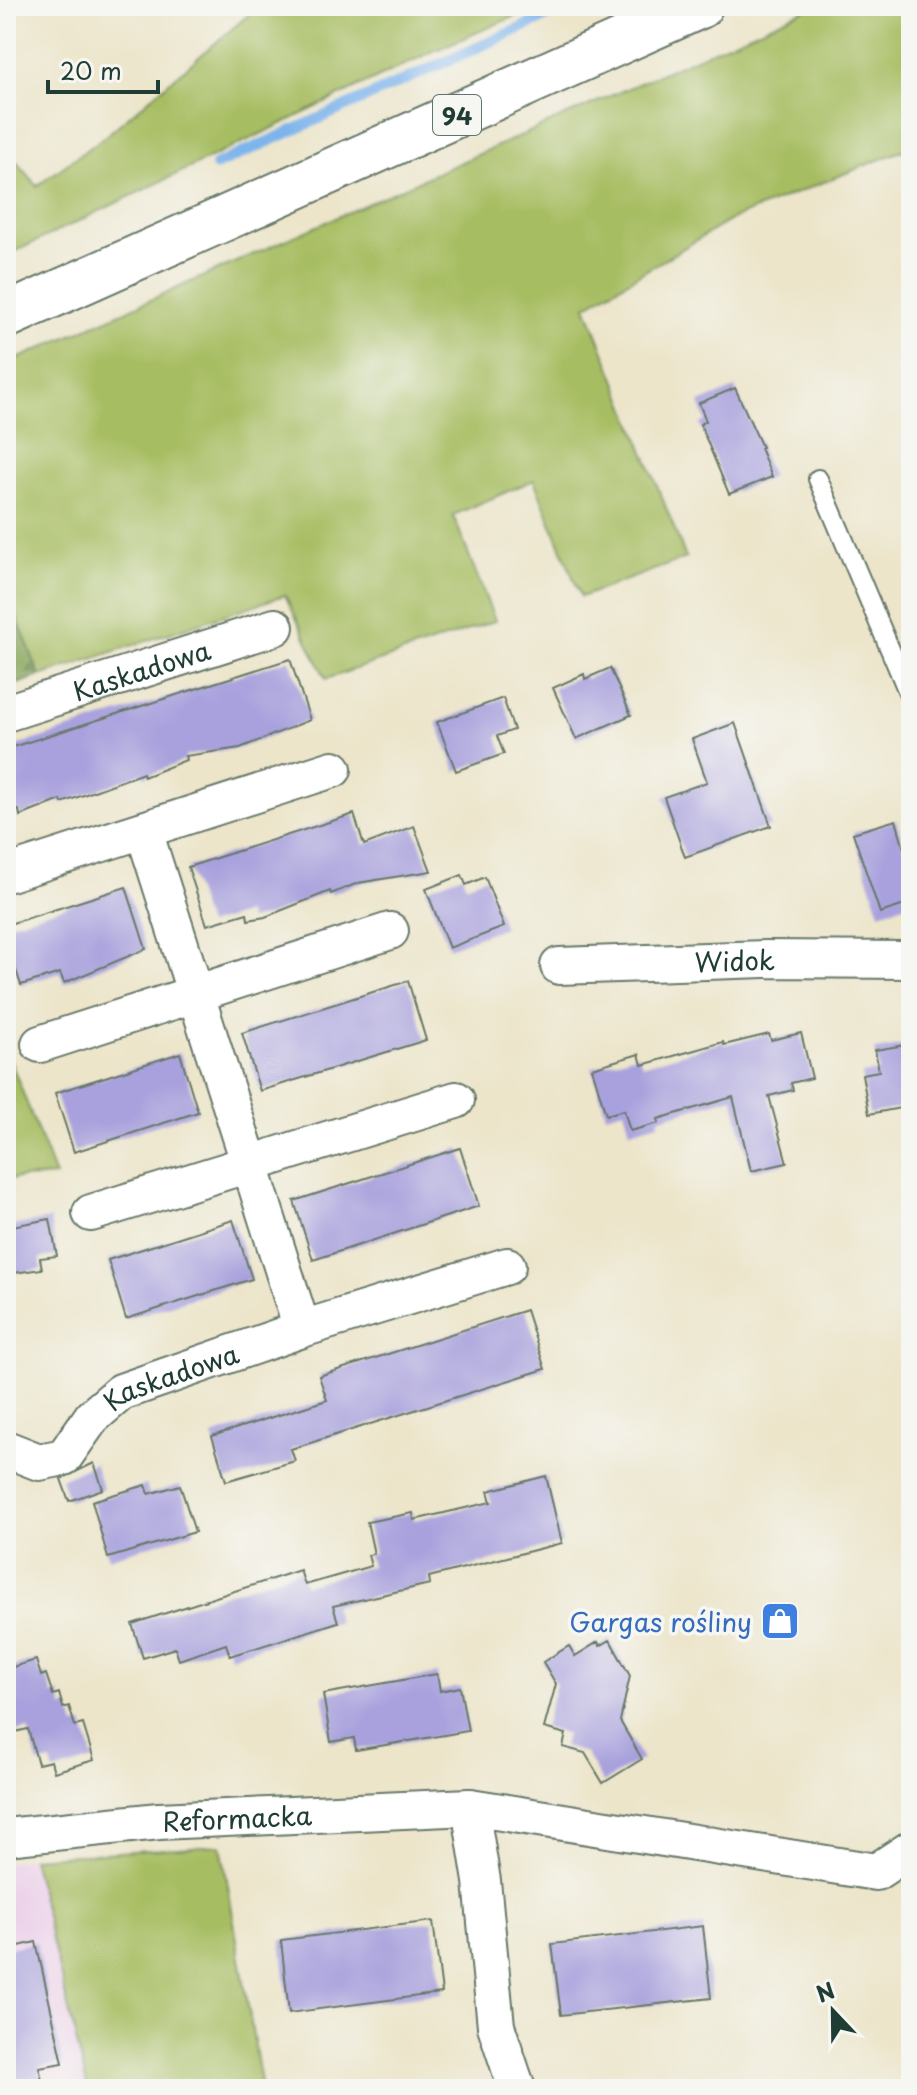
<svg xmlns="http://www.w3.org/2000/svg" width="917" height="2095" font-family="'Playpen Sans',sans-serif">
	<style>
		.built { fill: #ecd1ea }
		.grass { fill: #a7bd62; stroke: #637d4b; stroke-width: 2 }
		.forest { fill: url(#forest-firs); stroke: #527046; stroke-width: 2 }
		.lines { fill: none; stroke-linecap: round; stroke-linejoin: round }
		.stream { stroke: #7db4ec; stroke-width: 11 }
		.building { fill: #a9a1dd }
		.service-casing { stroke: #677868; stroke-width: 22 }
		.minor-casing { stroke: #677868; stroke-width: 40 }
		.primary-casing { stroke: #677868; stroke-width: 48 }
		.service { stroke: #fff; stroke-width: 18 }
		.minor { stroke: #fff; stroke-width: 36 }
		.primary { stroke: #fff; stroke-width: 44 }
		.labels { text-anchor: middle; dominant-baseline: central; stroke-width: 7; stroke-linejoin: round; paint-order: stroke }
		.shield { fill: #f6f6f2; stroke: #60746d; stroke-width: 2 }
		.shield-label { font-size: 24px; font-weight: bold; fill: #1f3d34 }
		.street-label { font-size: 26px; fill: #1f3d34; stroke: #f6f6f2 }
		.shop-label { font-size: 26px; fill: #366cbe; stroke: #f6f6f2; text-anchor: end }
	</style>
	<defs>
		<pattern id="forest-firs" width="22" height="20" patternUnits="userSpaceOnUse" patternTransform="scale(2)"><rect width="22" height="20" fill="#85a458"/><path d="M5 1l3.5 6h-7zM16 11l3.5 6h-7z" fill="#6c874a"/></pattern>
	</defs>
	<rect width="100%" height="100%" fill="#f6f6f2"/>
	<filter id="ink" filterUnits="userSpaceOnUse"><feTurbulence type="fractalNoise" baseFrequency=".0125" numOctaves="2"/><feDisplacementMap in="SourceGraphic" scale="16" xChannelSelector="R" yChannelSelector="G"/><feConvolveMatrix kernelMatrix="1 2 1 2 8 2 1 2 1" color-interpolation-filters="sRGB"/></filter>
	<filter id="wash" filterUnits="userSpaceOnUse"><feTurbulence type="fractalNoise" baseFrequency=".006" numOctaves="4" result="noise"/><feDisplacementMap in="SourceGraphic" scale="32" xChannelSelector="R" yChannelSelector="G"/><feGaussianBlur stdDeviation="1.8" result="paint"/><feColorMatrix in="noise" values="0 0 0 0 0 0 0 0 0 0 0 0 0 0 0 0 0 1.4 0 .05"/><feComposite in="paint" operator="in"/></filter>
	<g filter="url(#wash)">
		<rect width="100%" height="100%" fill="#ece5ca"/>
		<path class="built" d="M32 1858 53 1938 88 2089H6V1863Z"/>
		<path class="grass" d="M259 6H539L431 52 6 256V149L37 186 108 134Z
			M813 6H911V147L734 218 586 306 686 558 581 597 534 480 453 515 495 621 326 679 285 595 40 676 6 590V364Z
			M6 1049 55 1176 6 1179Z
			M221 1845 262 2089H88L32 1858Z"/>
		<path class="forest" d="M6 590 40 676 6 688Z"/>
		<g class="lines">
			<path class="stream" d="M216 165 570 6"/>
		</g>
		<g id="blocks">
			<path class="building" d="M735 388 762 447 760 448 772 477 729 494 700 424 706 421 699 403Z
				M290 659 310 720 240 748 185 756 186 760 144 777 143 773 62 803 61 800 20 816 19 810 6 814V749Z
				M610 668 631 715 576 739 553 688 584 674 585 679Z
				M503 698 514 730 497 736 504 754 456 771 437 722Z
				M735 723 771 826 685 857 664 797 707 782 692 739Z
				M354 814 364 845 414 826 431 871 358 883 331 894 330 891 265 917 248 920 247 913 207 925 188 867Z
				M896 820 904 849 911 846V903L880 913 853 833Z
				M462 875 466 885 485 877 504 927 449 948 426 889Z
				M126 887 146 949 64 983 60 973 21 985 6 940V925Z
				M408 981 426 1040 260 1091 242 1033Z
				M801 1033 812 1078 791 1083 793 1090 769 1096 787 1163 751 1171 733 1097 658 1119 659 1123 630 1131 624 1110 606 1115 592 1068 639 1054 642 1065 723 1042 724 1045 769 1034 771 1040Z
				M911 1044V1106L869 1114 862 1074 879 1071 875 1050Z
				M180 1053 198 1112 74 1152 55 1093Z
				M460 1148 479 1206 313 1260 294 1201Z
				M50 1219 57 1256 40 1258 42 1269 6 1274V1227Z
				M233 1220 252 1279 126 1319 108 1260Z
				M526 1310 545 1369 291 1449 295 1461 226 1481 212 1436 327 1400 319 1376Z
				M94 1463 103 1489 69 1501 61 1479Z
				M546 1476 562 1543 429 1577 430 1584 333 1606 338 1622 230 1656 226 1644 179 1660 175 1648 143 1658 132 1624 300 1570 305 1585 371 1566 368 1555 374 1554 367 1522 413 1513 414 1520 491 1502 488 1491Z
				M146 1485 149 1494 180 1485 195 1532 108 1558 92 1501Z
				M610 1640 630 1676 620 1721 642 1759 603 1783 585 1753 563 1747 566 1734 544 1728 556 1684 543 1662 569 1646 575 1656 598 1642 600 1646Z
				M36 1660 41 1676 46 1674 53 1695 59 1693 63 1708 69 1706 75 1726 83 1724 94 1760 54 1772 51 1761 38 1764 28 1729 15 1732 6 1703V1669Z
				M437 1674 440 1691 460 1687 468 1731 356 1750 354 1738 331 1742 323 1694Z
				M433 1921 442 1993 289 2013 281 1940Z
				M703 1926 711 1998 561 2015 552 1944Z
				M36 1942 63 2063 39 2067 42 2080 13 2087 10 2073 6 2074V1949Z"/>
		</g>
	</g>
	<g filter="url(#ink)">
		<use href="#blocks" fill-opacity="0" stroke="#677868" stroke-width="2"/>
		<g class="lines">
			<g class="service-casing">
				<path id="service" d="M818 479 911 699"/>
			</g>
			<g class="minor-casing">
				<g id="minor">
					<path id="s1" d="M6 713 275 627"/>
					<path d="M144 831 302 1329"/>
					<path d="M6 874 333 769"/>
					<path id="s2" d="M559 966 765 959 911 960"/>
					<path d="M40 1044 390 931"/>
					<path d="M91 1213 456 1100"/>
					<path id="s3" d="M6 1449 39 1462 64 1457 92 1417 121 1392 302 1329 507 1266"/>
					<path d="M470 1807 482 1881 496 2026 517 2089"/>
					<path id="s4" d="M6 1837 159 1821 470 1807 876 1872 911 1849"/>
				</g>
			</g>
			<g class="primary-casing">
				<path id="primary" d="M6 316 700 6"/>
			</g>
			<use href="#service" class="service"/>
			<use href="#minor" class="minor"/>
			<use href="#primary" class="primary"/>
		</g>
	</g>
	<defs>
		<g id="shop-square" transform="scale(2)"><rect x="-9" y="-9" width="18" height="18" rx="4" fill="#3f7fe0" stroke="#f6f6f2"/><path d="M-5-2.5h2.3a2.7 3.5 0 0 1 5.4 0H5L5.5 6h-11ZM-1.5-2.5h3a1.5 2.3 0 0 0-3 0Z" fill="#fff"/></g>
	</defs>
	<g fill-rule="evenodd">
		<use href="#shop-square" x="780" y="1621"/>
	</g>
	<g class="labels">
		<rect class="shield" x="433" y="95" width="48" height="40" rx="6"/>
		<g class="shield-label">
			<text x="457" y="115">94</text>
		</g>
		<g class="street-label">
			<text stroke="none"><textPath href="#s1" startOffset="142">Kaskadowa</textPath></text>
			<text stroke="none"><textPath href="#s2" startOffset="176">Widok</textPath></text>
			<text stroke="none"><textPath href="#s3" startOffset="200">Kaskadowa</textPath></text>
			<text stroke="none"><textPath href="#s4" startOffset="232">Reformacka</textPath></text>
		</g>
		<g class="shop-label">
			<text x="752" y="1621">Gargas rośliny</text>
		</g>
	</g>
	<rect width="917" height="2095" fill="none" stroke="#f6f6f2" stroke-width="32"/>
	<g transform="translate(833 2011) rotate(338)" stroke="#f6f6f2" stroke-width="6" paint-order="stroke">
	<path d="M0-6L14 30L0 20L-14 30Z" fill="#1f3d34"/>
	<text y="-12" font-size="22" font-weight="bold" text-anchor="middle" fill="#1f3d34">N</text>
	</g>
	<path d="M48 80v12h110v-12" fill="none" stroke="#1f3d34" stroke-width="4"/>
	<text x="60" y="80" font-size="24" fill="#1f3d34" stroke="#f6f6f2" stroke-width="6" paint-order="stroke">20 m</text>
</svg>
